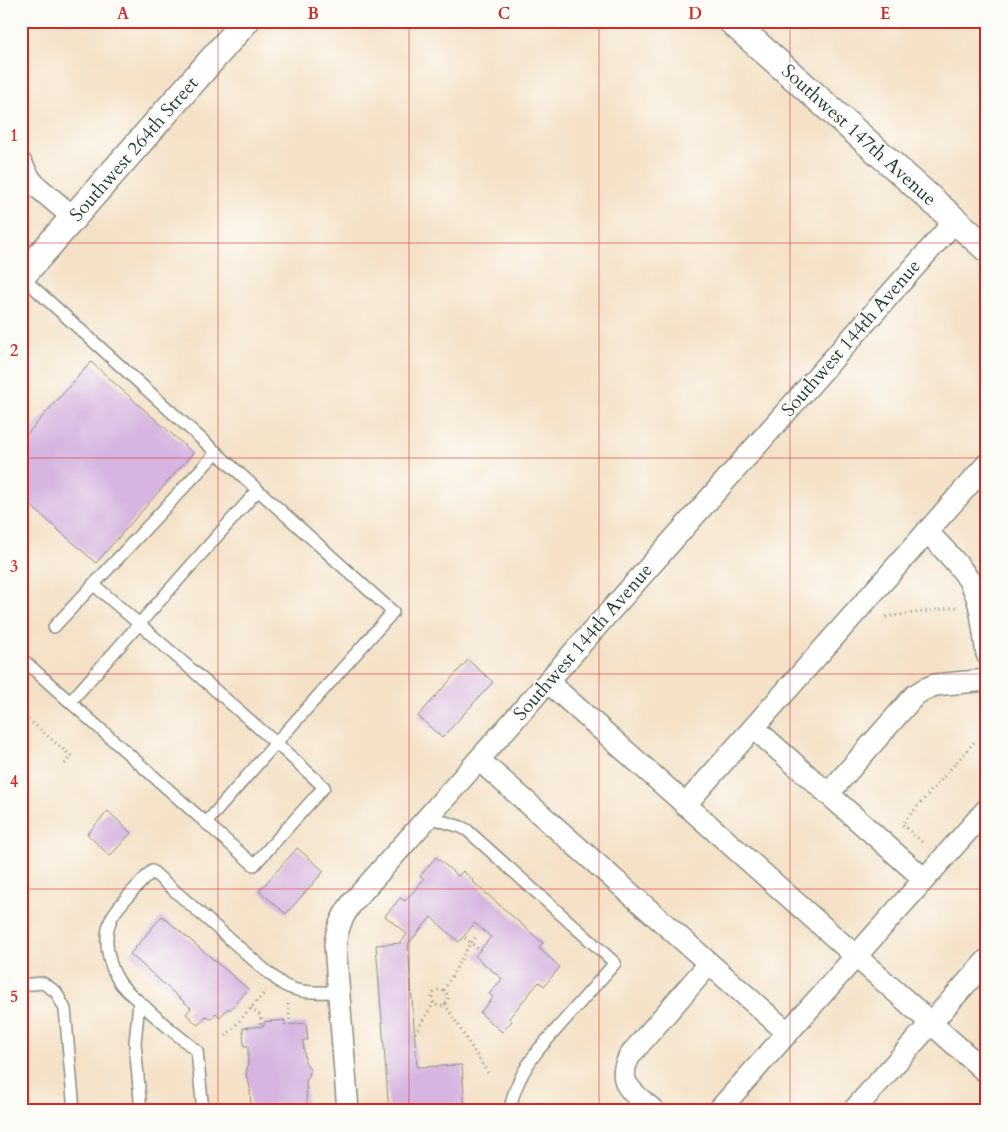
<svg xmlns="http://www.w3.org/2000/svg" width="1008" height="1132" font-family="Cardo,serif">
	<style>
		.building { fill: #d6b5e0 }
		.lines { fill: none; stroke-linecap: round; stroke-linejoin: round }
		.service-casing { stroke: #8a8f7e; stroke-width: 14 }
		.minor-casing { stroke: #8a8f7e; stroke-width: 24 }
		.tertiary-casing { stroke: #8a8f7e; stroke-width: 29 }
		.path { stroke: #8a8f7e; stroke-width: 3; stroke-dasharray: 1 4; stroke-linecap: butt }
		.service { stroke: #fff; stroke-width: 11 }
		.minor { stroke: #fff; stroke-width: 21 }
		.tertiary { stroke: #fff; stroke-width: 26 }
		.grid { fill: none; stroke: #d62828; stroke-width: 1; stroke-opacity: 0.55 }
		.labels { text-anchor: middle; dominant-baseline: central; stroke-width: 4; stroke-linejoin: round; paint-order: stroke }
		.street-label { font-size: 19px; fill: #1f3d34; stroke: #fdfcf7 }
		.neatline { fill: none; stroke: #d62828; stroke-width: 2 }
		.grid-label { font-size: 16px; text-anchor: middle; font-weight: bold; fill: #d62828 }
	</style>
	<rect width="100%" height="100%" fill="#fdfcf7"/>
	<filter id="ink" filterUnits="userSpaceOnUse"><feTurbulence type="fractalNoise" baseFrequency=".02" numOctaves="2"/><feDisplacementMap in="SourceGraphic" scale="10" xChannelSelector="R" yChannelSelector="G"/><feConvolveMatrix kernelMatrix="1 2 1 2 8 2 1 2 1" color-interpolation-filters="sRGB"/></filter>
	<filter id="wash" filterUnits="userSpaceOnUse"><feTurbulence type="fractalNoise" baseFrequency=".0096" numOctaves="4" result="noise"/><feDisplacementMap in="SourceGraphic" scale="20" xChannelSelector="R" yChannelSelector="G"/><feGaussianBlur stdDeviation="1.12" result="paint"/><feColorMatrix in="noise" values="0 0 0 0 0 0 0 0 0 0 0 0 0 0 0 0 0 1.4 0 .05"/><feComposite in="paint" operator="in"/></filter>
	<g filter="url(#wash)">
		<rect width="100%" height="100%" fill="#f4e1c7"/>
		<g id="blocks">
			<path class="building" d="M64 21H81V23L64 24Z
				M91 362 193 453 96 563 21 497V441Z
				M468 660 493 682 442 738 418 716Z
				M108 811 131 833 110 856 87 834Z
				M297 848 324 871 286 914 259 891Z
				M436 857 458 876 463 871 473 880 472 881 543 943 539 948 560 967 544 986 539 982 509 1018 512 1021 502 1032 480 1013 493 997 489 994 502 979 475 956 491 937 475 923 459 942 431 917 408 944 417 1067 462 1065 465 1111H389L376 945 401 943 407 934 385 916 400 898 405 901 424 879 420 876Z
				M162 916 248 989 230 1010 228 1008 220 1017 216 1013 211 1019 206 1016 198 1025 186 1014 191 1008 130 954Z
				M285 1020V1025L306 1023 308 1040H303L305 1061 310 1070 309 1077 306 1081 307 1104 313 1111H250L251 1108 250 1087 246 1074 248 1064V1046H244L243 1028 264 1026V1022Z"/>
		</g>
	</g>
	<g filter="url(#ink)">
		<use href="#blocks" fill-opacity="0" stroke="#8a8f7e" stroke-width="1"/>
		<g class="lines">
			<g class="service-casing">
				<path id="service" d="M22 277C146 388 269 501 393 612L276 743 206 823 70 702 258 490
					M93 584 276 743 324 787 254 865 206 823
					M54 627 217 452
					M21 658 70 702
					M429 817 461 827 467 830 615 963 539 1049C525 1067 513 1087 510 1111
					M21 985 43 983 56 992 65 1009 74 1111
					M139 1002 135 1043 141 1111
					M203 1111 197 1051C179 1036 159 1021 142 1004 134 997 126 991 120 983 108 965 102 937 112 917 120 903 140 883 152 871L265 970C271 975 278 981 284 985 300 994 321 992 339 992"/>
			</g>
			<g class="minor-casing">
				<path id="minor" d="M21 163 29 177 34 184 74 218
					M927 531C946 553 972 574 979 604 983 620 984 637 987 654
					M548 682 987 1073
					M754 728 924 879
					M479 760 788 1033
					M828 794 915 695 925 689 935 685 987 680
					M685 805 987 464
					M348 1111 335 945C337 928 342 917 352 903L955 221
					M654 1111C634 1093 613 1083 631 1054L709 964
					M718 1111 987 809
					M853 1111 987 960"/>
			</g>
			<g class="tertiary-casing">
				<path id="tertiary" d="M731 21 987 249
					M21 277 246 21"/>
			</g>
			<path class="path" d="M886 617 957 607
				M21 713 71 756 64 765
				M922 842 902 824 976 740
				M465 938 478 949
				M432 998a8 8 0 1 1 16 0a8 8 0 1 1-16 0Z
				M444 990 468 947 478 935
				M288 1004 290 1023
				M445 1004 489 1075
				M251 1008 261 1016V1025
				M415 1033 434 1003
				M226 1036 266 991"/>
			<use href="#service" class="service"/>
			<use href="#minor" class="minor"/>
			<use href="#tertiary" class="tertiary"/>
		</g>
	</g>
	<path class="grid" d="M218 21V1111M409 21V1111M599 21V1111M790 21V1111M21 243H987M21 458H987M21 674H987M21 889H987"/>
	<g class="labels">
		<g class="street-label">
			<text transform="translate(859 135) rotate(42)">Southwest 147th Avenue</text>
			<text transform="translate(134 149) rotate(-49)">Southwest 264th Street</text>
			<text transform="translate(851 338) rotate(-49)">Southwest 144th Avenue</text>
			<text transform="translate(583 642) rotate(-49)">Southwest 144th Avenue</text>
		</g>
	</g>
	<rect width="1008" height="1132" fill="none" stroke="#fdfcf7" stroke-width="55"/>
	<rect x="28" y="28" width="952" height="1076" class="neatline"/>
	<g class="grid-label">
		<text x="123" y="19">A</text>
		<text x="313" y="19">B</text>
		<text x="504" y="19">C</text>
		<text x="695" y="19">D</text>
		<text x="885" y="19">E</text>
		<text x="14" y="141">1</text>
		<text x="14" y="356">2</text>
		<text x="14" y="572">3</text>
		<text x="14" y="787">4</text>
		<text x="14" y="1002">5</text>
	</g>
</svg>
